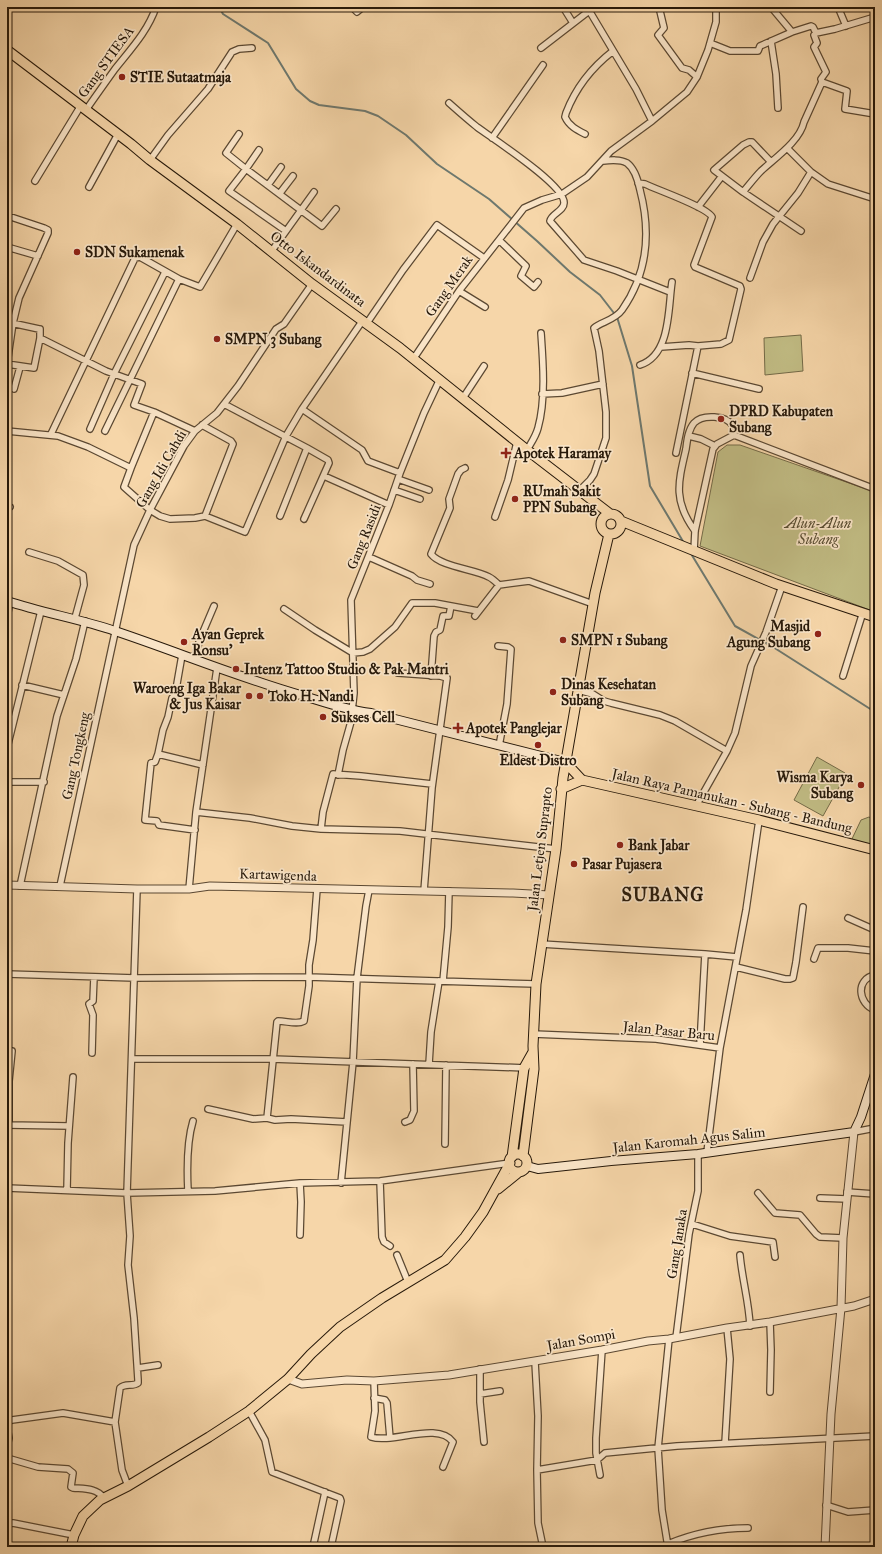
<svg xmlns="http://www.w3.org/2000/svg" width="882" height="1554" font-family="'IM FELL Great Primer',serif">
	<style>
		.green { fill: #c1bc84; stroke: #746a47 }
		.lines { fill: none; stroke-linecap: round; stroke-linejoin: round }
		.stream { stroke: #6e786e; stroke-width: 2 }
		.minor-casing { stroke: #5b4832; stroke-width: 8 }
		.tertiary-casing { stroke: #5b4832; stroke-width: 9 }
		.secondary-casing { stroke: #27190a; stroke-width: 10 }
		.primary-casing { stroke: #27190a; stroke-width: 11 }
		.minor { stroke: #f9e4c7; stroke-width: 5.5 }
		.tertiary { stroke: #f9e4c7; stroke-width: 7 }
		.secondary { stroke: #f9e4c7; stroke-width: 8 }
		.primary { stroke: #f6d6a9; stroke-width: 9 }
		.poi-dot { fill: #8f2418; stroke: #f9e4c7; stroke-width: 1.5 }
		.labels { text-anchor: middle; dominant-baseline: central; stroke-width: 3.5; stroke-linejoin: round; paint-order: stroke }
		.street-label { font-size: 14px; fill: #27190a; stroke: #f9e4c7 }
		.poi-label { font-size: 14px; font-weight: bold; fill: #27190a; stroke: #f9e4c7; text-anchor: start }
		.park-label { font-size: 14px; font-style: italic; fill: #554a2f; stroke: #f9e4c7 }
		.district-label { font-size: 18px; font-weight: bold; letter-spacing: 1px; fill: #27190a; stroke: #f9e4c7 }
	</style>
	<rect width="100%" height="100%" fill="#f6d6a9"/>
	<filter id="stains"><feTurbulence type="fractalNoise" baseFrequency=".005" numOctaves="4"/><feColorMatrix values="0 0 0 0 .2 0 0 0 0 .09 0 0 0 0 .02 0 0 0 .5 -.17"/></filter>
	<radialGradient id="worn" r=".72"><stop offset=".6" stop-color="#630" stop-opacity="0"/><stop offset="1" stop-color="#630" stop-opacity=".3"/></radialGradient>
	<path class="green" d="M801 335 803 371 765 375 764 338Z
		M727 445H740L875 492V612L700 546 718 452Z
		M817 757 845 773 843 780 823 816 794 800Z
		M869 817 875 820V847L851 841 861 820Z"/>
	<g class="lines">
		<path class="stream" d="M219 7 223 14 268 43 296 89 310 101 319 105 365 111 378 116 406 135 437 164 489 199 537 241 570 272 600 295 617 317 632 366 650 486 684 543
			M690 552 735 626 773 647 875 712"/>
		<g class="minor-casing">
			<path id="minor" d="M352 7 357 12 363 7
				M537 7H538
				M563 7 573 23
				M587 7 636 89 652 121
				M659 7 664 28 658 35 682 68 689 70 697 77
				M771 7 792 32
				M838 7 846 26
				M873 7 875 13
				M771 41 776 74 778 108
				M710 43 730 51H758L760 46 792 32 811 26 813 27 816 33 835 29 875 17
				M541 48 589 11
				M822 82 847 91 845 109 875 114
				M449 103C458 111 467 119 477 127 493 139 565 185 564 203 564 211 551 214 550 221L584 260 617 271 670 292
				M86 110C95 97 105 83 115 69 130 50 148 31 156 7
				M239 134 226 153 246 169 259 150
				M585 134C577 130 569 126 565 117L566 113C576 87 591 68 613 51
				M492 138 543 65
				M787 148 811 172 828 184 875 199
				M150 160 168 135 208 89 232 52 239 49 252 48
				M771 162 752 142H749L743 145 714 170 743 192 801 231
				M35 181 80 107
				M638 183 645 184C657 190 707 207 712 217L694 265 695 267 740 286 741 289 729 340 721 344 698 346 676 453
				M268 185 281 167
				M89 187 118 134
				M743 192C749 185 755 177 761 171 775 158 800 141 804 122L822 82 821 79 826 72 814 47 817 43 814 35 816 33
				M280 193 293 176
				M698 207 722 176
				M7 209 8 216 7 222
				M286 231 229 191 246 169 322 226 336 209
				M499 240 526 266 521 276 534 287 538 282
				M7 247 38 256
				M271 252 314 192
				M750 278 763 242 773 224 798 193 811 172
				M459 291 485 307
				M7 322 39 329H40V338L34 368 7 364 13 323 19 298 48 233V230L44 228 8 216
				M367 323 403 270 437 225 484 258
				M40 338 106 371 142 384 134 405 154 412 195 431
				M661 347 689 345 698 346
				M414 358 459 291 524 208 542 200 562 194 587 177 611 151 652 121 687 92 697 77 708 50 716 22V7
				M640 365C671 355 668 308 672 282
				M692 373 759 389
				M14 389 20 367
				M542 394 562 393 603 384
				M463 398 484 366
				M224 404 307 448 280 516
				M302 409 362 450 368 461 400 473
				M202 425 231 441 233 444 205 516
				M90 429 114 374 165 272
				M7 431 58 436 88 447 131 468 124 487 150 510 160 516 170 519 195 518 205 516 245 532 286 436 302 409 363 320
				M105 431 179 279
				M51 434 135 258 140 257 179 279 200 287 237 224
				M689 436 701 439 715 446
				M527 450C531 443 536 436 538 428 546 400 543 361 541 333
				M131 468 154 412
				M465 468 461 470 458 474 449 499 450 508 431 554C441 567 475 569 489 577 493 579 496 582 499 585
				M324 476 389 505
				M398 479 429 490
				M394 490 420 499
				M579 491 590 480 594 474 606 438V412L599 351 594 328C601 322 615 320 622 310 648 273 651 232 640 190 638 180 635 169 627 163 620 159 611 160 603 161
				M7 506 10 507
				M495 517 508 480 517 442
				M304 519 329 463 328 460 307 448
				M695 531C673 501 678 483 686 449 687 441 688 430 694 423 702 414 727 415 733 426 734 429 734 432 734 435
				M694 551 695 531 713 449 717 444 734 435 875 489
				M29 552 58 561 83 575 84 585 75 618
				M369 557 412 576 417 580 430 584
				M284 609 315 630 353 653 363 652 370 649 395 627 412 603H435L478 611
				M475 616 499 585 529 581 593 604
				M7 617 10 602
				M498 646 508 647 511 649 507 704 499 746
				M182 655 175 695 172 698 168 717 163 730 158 754 155 762 151 763 145 820 157 821 159 825 195 830
				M194 659 200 639 214 606
				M398 673 440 676 447 678 432 788 424 891
				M431 676 434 636 436 632 440 630 443 616H449L451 606
				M843 676 863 612
				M22 685 64 695
				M578 690 593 694 604 701 611 703 660 715 675 721 727 751 735 733 751 666 766 632 782 586
				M352 711 354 693 351 600 389 505 400 473 424 413 440 379
				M7 748 41 611
				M158 754 203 765
				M338 775 343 750 354 711
				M7 782H44
				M696 806 727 751
				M196 812 250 818 292 826 321 829 400 831 556 849
				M321 829 323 812 333 774 361 776 432 784
				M20 886 57 716 76 659 85 621
				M60 886 134 545 150 510 184 446 195 431 217 413 238 386 276 329 284 324 312 284
				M189 889 196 812 217 668
				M848 918 875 930
				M541 944 705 954 700 1045
				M705 954 737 957
				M814 959 818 948H848L875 951
				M736 967 785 979H790L793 978 796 962 803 907
				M7 974 135 978 308 977 536 984
				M875 975C855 979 858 1004 875 1010
				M443 981 448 927 449 891
				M533 1034 656 1039 720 1048 707 1152
				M720 1048 746 910 759 820
				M92 1053 93 1015 89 1004 93 1001 94 977
				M132 1059H272L526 1068
				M429 1064 431 1032 439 981
				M208 1109 253 1119 267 1118 275 1120 291 1119 347 1122
				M267 1118 277 1022 278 1021C287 1021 297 1025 304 1021L309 986V965L313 940 317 889
				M405 1122 410 1120 414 1111 413 1064
				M7 1125 69 1126
				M9 1125V1081L12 1051
				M854 1132 875 1128
				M445 1144 446 1065
				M380 1181 382 1237 384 1242 390 1246
				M300 1183 301 1202 300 1235
				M341 1183 353 1062 357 978 366 906 369 890
				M7 1188 127 1193 215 1191 300 1183 380 1181 510 1163
				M67 1190 68 1143 73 1077
				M188 1191C187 1171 187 1141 193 1121
				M847 1192 875 1194
				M758 1193 775 1213 800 1215 816 1234 820 1237 843 1238
				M820 1198 847 1199
				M692 1224 730 1236 773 1242 775 1257
				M397 1255 408 1282
				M740 1255C742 1279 749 1302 750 1326
				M676 1338 689 1234 698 1191V1154
				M535 1362 538 1416 537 1470 597 1460 605 1453 677 1446 875 1436
				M138 1368 158 1365
				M480 1369V1402L484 1442
				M374 1381 375 1411 371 1437C393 1444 438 1421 453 1442L443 1467
				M770 1392 771 1350 770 1322
				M480 1394 500 1391
				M374 1398 385 1400 387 1403 390 1438
				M249 1411 265 1440 272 1472 340 1498 341 1501 331 1547
				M7 1424 8 1421 12 1420 63 1413 115 1422
				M7 1427 9 1438 7 1446
				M725 1443 730 1359 727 1328
				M7 1458 38 1467 68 1469 73 1473 71 1487 73 1488C85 1489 96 1488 104 1498
				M537 1470 538 1523 543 1547
				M600 1475 596 1453V1438L602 1350
				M128 1486 122 1470 115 1422 120 1388C125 1383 133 1387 138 1383V1380L134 1318 128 1265 130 1236 127 1193 137 889
				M826 1505 848 1512 875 1510
				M7 1524 13 1523 74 1535
				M668 1544C694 1533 720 1528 748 1528
				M313 1547 325 1492
				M668 1547 662 1510 658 1448 669 1339"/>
		</g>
		<g class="tertiary-casing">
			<path id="tertiary" d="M7 885 137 889H189L210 886 513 893 549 895
				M288 1379 302 1384 347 1380 374 1381 449 1375 602 1350 648 1341 669 1339 727 1328 770 1322 854 1306 875 1299
				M825 1547 831 1414 841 1308 843 1238 854 1132"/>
		</g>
		<g class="secondary-casing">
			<path id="secondary" d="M7 601C43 613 80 619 115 631 178 652 240 678 304 696 326 703 348 710 371 713L565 762
				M527 1166 538 1169 611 1161 698 1154 854 1132 861 1117 875 1074"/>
		</g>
		<g class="primary-casing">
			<path id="primary" d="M7 50 131 144 150 160 237 224 312 284 400 348 527 450 609 513
				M601 524a10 10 0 1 1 20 0a10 10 0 1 1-20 0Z
				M621 521 776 584 875 617
				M565 762 582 780
				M582 780 759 820 875 850
				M561 789 582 780
				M509 1163a9 9 0 1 1 18 0a9 9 0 1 1-18 0Z
				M523 1156 534 1069 533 1046 536 984 556 849 563 778 595 593 609 534
				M512 1157 524 1068 533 1052
				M498 1189 519 1172
				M71 1547 74 1535 83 1516 100 1500 128 1486 209 1437 249 1411 288 1379 311 1354 340 1327 382 1298 445 1260 465 1237 483 1212 510 1163"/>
		</g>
		<use href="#minor" class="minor"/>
		<use href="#tertiary" class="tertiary"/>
		<use href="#secondary" class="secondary"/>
		<use href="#primary" class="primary"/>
	</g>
	<g class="poi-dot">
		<circle cx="122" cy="77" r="4"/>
		<circle cx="77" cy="252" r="4"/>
		<circle cx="217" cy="339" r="4"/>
		<circle cx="721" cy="419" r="4"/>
		<path d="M504 447h4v4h4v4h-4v4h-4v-4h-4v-4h4z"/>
		<circle cx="515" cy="499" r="4"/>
		<circle cx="818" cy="634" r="4"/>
		<circle cx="563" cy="640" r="4"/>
		<circle cx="184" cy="642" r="4"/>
		<circle cx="236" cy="669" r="4"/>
		<circle cx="553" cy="692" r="4"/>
		<circle cx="249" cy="696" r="4"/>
		<circle cx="260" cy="696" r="4"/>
		<circle cx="323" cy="717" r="4"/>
		<path d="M456 722h4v4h4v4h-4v4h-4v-4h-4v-4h4z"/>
		<circle cx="538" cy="745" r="4"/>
		<circle cx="861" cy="785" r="4"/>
		<circle cx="620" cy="845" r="4"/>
		<circle cx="574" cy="864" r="4"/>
	</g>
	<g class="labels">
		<g class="street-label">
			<text transform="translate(106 62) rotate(-54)">Gang STIESA</text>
			<text transform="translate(318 269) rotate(37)">Otto Iskandardinata</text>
			<text transform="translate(449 286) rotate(-55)">Gang Merak</text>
			<text transform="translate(161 469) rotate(-60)">Gang Idi Cahdi</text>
			<text transform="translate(364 537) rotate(-68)">Gang Rasidi</text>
			<text transform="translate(76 756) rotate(-78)">Gang Tongkeng</text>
			<text transform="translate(732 801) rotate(13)">Jalan Raya Pamanukan - Subang - Bandung</text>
			<text transform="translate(540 849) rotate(-83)">Jalan Letjen Suprapto</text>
			<text transform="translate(278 875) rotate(2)">Kartawigenda</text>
			<text transform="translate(669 1031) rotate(6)">Jalan Pasar Baru</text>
			<text transform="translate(689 1140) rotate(-6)">Jalan Karomah Agus Salim</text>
			<text transform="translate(677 1244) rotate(-81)">Gang Janaka</text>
			<text transform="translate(581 1340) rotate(-10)">Jalan Sompi</text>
		</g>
		<g class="poi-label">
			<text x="130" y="77">STIE Sutaatmaja</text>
			<text x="85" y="252">SDN Sukamenak</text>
			<text x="225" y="339">SMPN 3 Subang</text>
			<text x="729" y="411">DPRD Kabupaten<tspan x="729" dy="16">Subang</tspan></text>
			<text x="514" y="453">Apotek Haramay</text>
			<text x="523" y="491">RUmah Sakit<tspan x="523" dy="16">PPN Subang</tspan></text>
			<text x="810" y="626" text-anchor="end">Masjid<tspan x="810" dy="16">Agung Subang</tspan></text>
			<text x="192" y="634">Ayan Geprek<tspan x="192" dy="16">Ronsu'</tspan></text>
			<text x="571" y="640">SMPN 1 Subang</text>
			<text x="244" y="669">Intenz Tattoo Studio &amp; Pak Mantri</text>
			<text x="561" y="684">Dinas Kesehatan<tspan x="561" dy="16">Subang</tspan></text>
			<text x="241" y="688" text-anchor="end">Waroeng Iga Bakar<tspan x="241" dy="16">&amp; Jus Kaisar</tspan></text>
			<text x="268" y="696">Toko H. Nandi</text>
			<text x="331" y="717">Sukses Cell</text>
			<text x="466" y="728">Apotek Panglejar</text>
			<text x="538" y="760" text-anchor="middle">Eldest Distro</text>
			<text x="853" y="777" text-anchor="end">Wisma Karya<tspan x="853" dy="16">Subang</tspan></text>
			<text x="628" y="845">Bank Jabar</text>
			<text x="582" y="864">Pasar Pujasera</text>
		</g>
		<g class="park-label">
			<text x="818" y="523">Alun-Alun<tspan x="818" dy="16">Subang</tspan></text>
		</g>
		<g class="district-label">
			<text x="663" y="895">SUBANG</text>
		</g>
	</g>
	<rect width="882" height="1554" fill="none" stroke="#f6d6a9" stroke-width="24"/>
	<rect x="8" y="8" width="866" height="1538" fill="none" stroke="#27190a" stroke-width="2"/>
	<rect x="12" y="12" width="858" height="1530" fill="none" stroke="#27190a"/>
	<rect width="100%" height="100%" filter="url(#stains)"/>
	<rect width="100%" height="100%" fill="url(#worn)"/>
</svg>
